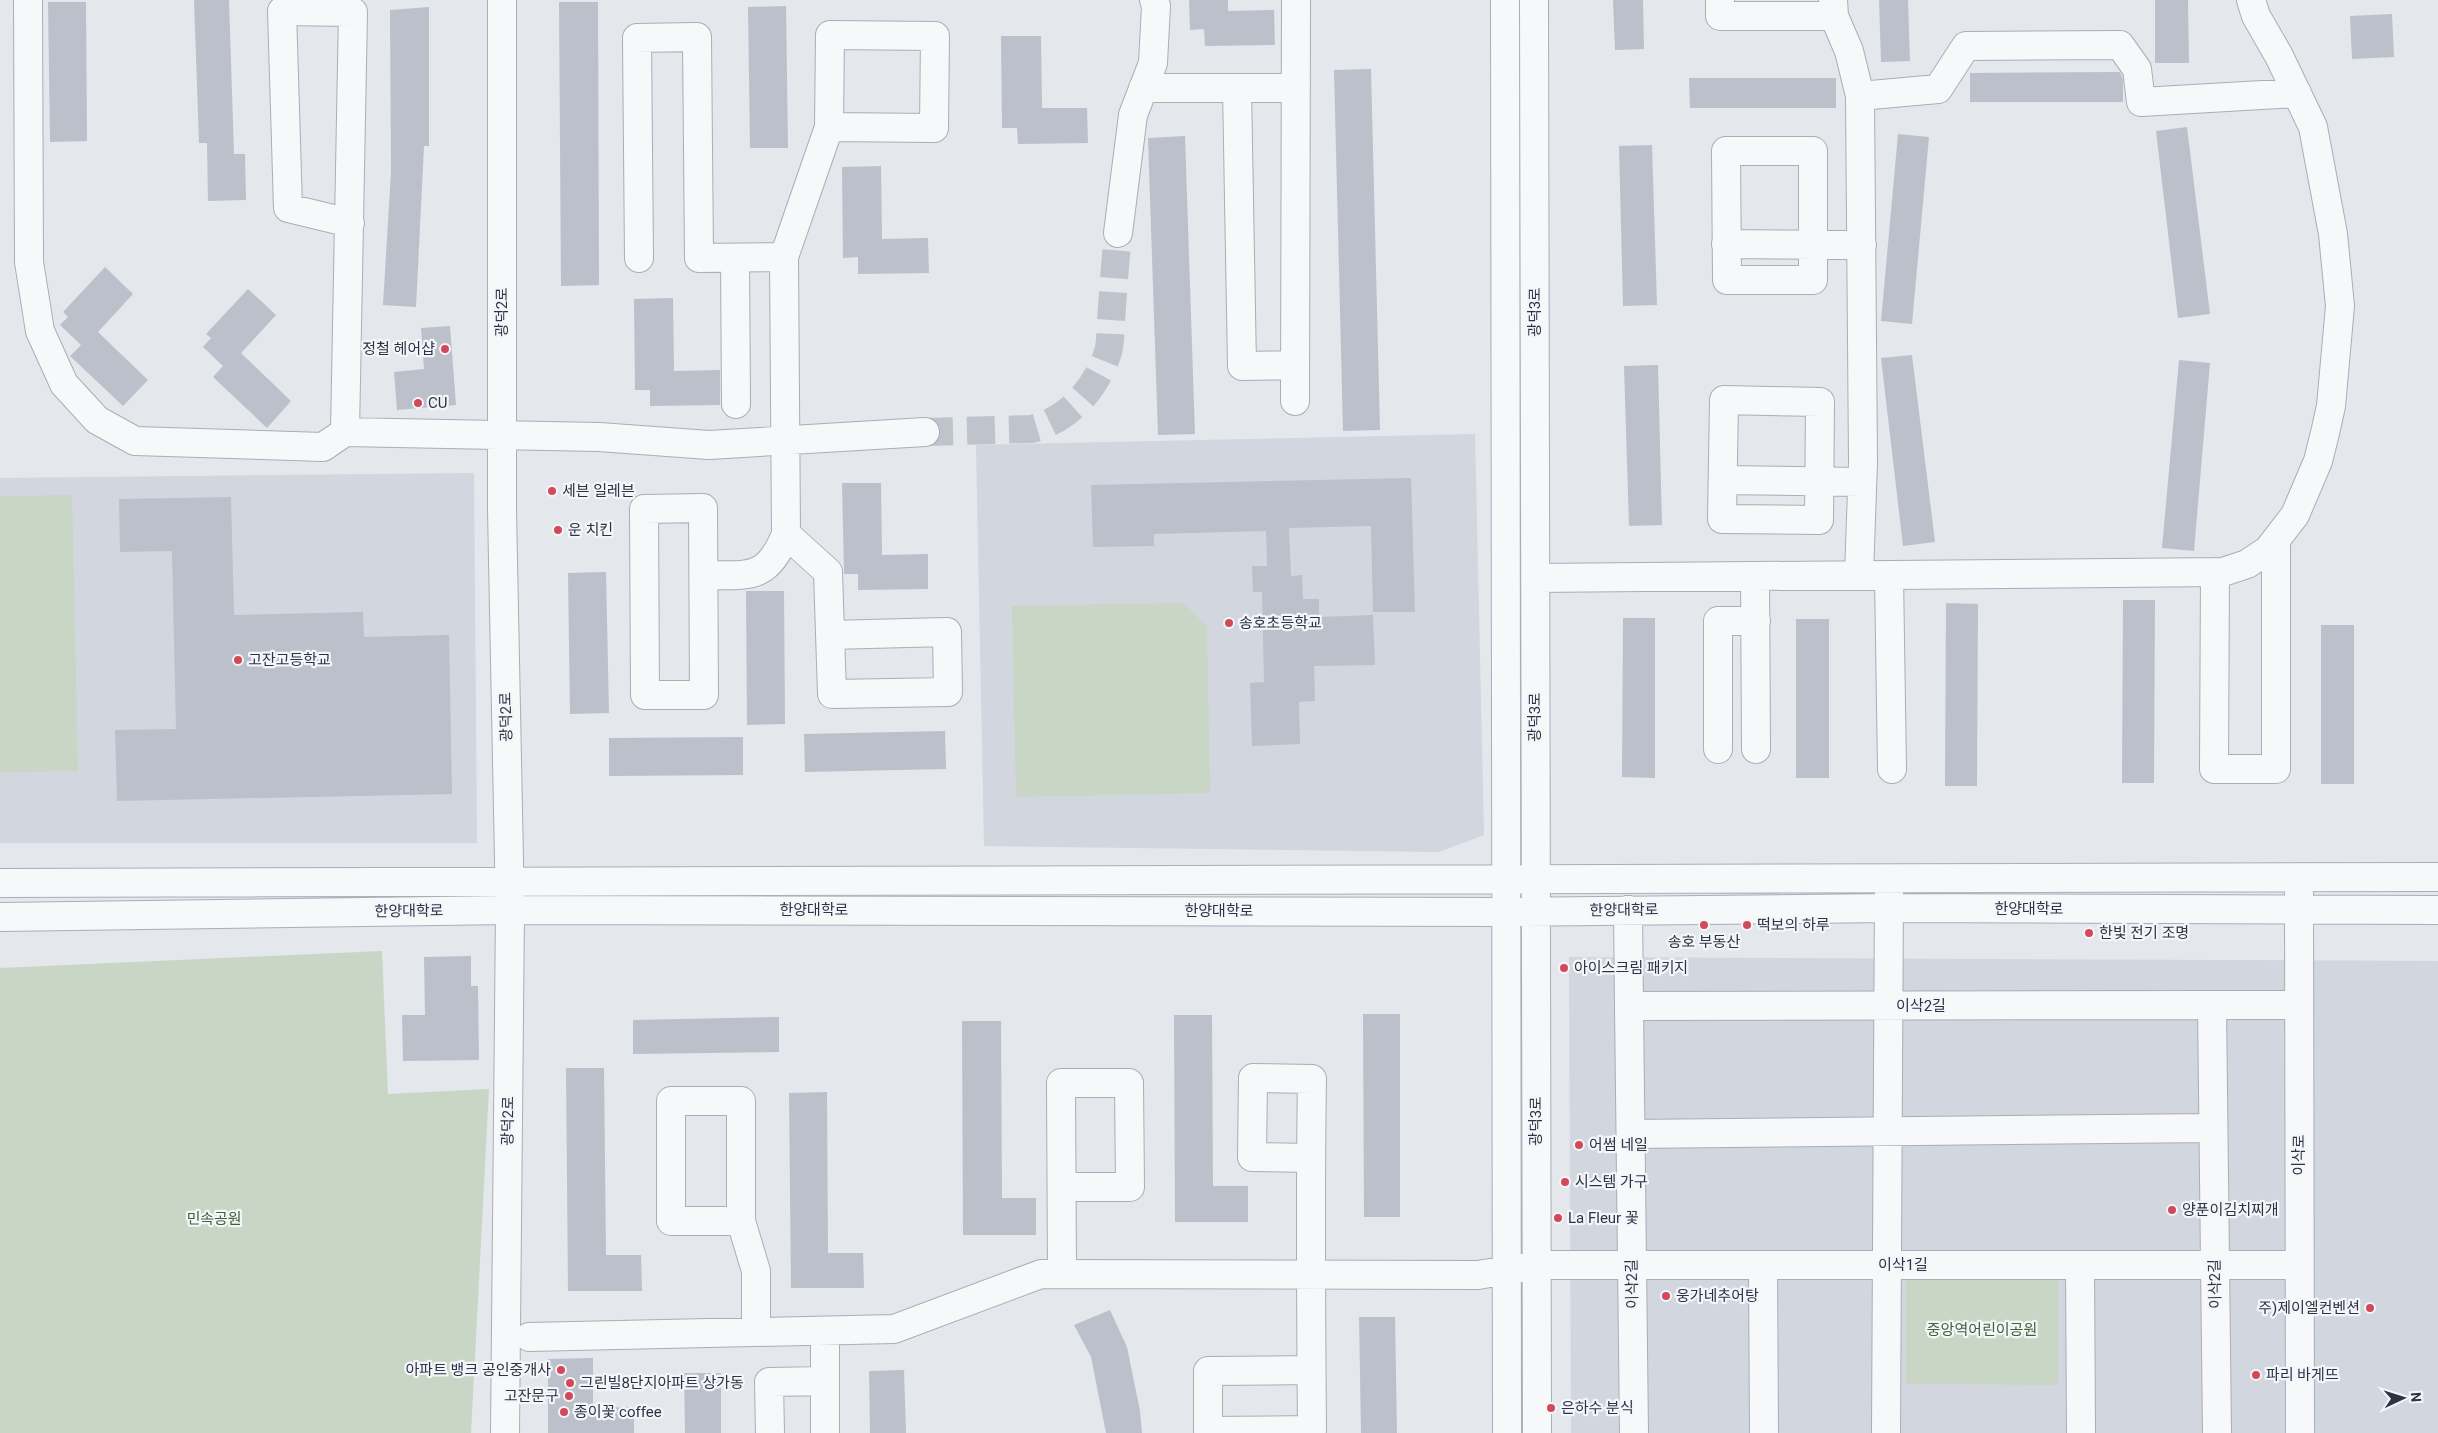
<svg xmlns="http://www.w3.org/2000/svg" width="2438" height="1433" font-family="Roboto,'Noto Sans KR',sans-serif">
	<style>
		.built { fill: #d2d6de }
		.green { fill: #c9d6c5 }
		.building { fill: #bbc0ca }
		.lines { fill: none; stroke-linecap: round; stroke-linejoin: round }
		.minor-tunnel { stroke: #bfc3cb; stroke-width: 28; stroke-dasharray: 28 14; stroke-linecap: butt }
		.minor-casing { stroke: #a9aeb7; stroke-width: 30 }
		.minor { stroke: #f7f8fa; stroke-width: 28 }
		.poi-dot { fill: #d1495b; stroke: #f4f6f9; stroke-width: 2 }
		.labels { text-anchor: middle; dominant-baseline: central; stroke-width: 4.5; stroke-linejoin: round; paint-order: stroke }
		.street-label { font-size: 15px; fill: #2b3445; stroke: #f4f6f9 }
		.poi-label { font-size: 15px; fill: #2b3445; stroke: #f4f6f9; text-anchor: start }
		.park-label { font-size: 15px; fill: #3f6138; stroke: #f4f6f9 }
	</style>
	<rect width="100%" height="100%" fill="#e4e7ec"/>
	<path class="built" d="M1475 434 1484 835 1439 852 984 846 976 445Z
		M474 473 477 843H0V478Z
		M1569 957 2438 961V1433H1571Z"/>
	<path class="green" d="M72 495 78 771 0 772V496Z
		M1184 603 1207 626 1210 793 1016 797 1012 606Z
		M382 951 388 1094 489 1089 471 1433H0V968Z
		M1906 1276H2058V1385L1906 1384Z"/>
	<path class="building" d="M194 0H229L234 154H245L246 200 208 201 207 143H199Z
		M1189 0H1228V11L1274 10 1275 45 1205 46 1204 29 1190 30Z
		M1613 0H1643L1644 49 1615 50Z
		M1879 0H1908L1910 61 1881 62Z
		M2155 0H2188L2189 63H2155Z
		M48 2H86L87 141 50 142Z
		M559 2H598L599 285 561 286Z
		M786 6 788 148H750L748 7Z
		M429 7V146H424L416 307 383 305 391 172 390 10Z
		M2392 14 2394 57 2352 59 2350 16Z
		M1001 36H1041L1042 108H1087L1088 143 1018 144 1017 128H1002Z
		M1371 69 1380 430 1343 431 1334 70Z
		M2120 72 2123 80V102H1970V73Z
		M1689 78H1836V108H1690Z
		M2187 127 2210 314 2178 318 2156 131Z
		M1898 134 1929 137 1912 324 1881 321Z
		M1185 136 1195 434 1158 435 1148 138Z
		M1652 145 1657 305 1623 306 1619 146Z
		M881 166 882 239 928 238 929 273 858 274V257L843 258 842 167Z
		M105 267 133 294 98 332 148 380 123 406 70 356 81 345 60 325 68 317 63 312Z
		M248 289 276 315 241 353 291 401 267 428 213 377 223 366 203 347 211 338 206 334Z
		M673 298 674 371 720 370V405L650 406V390H635L634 299Z
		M450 326 456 405 397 410 394 372 424 369 421 328Z
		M1912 355 1935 542 1903 546 1881 358Z
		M2179 360 2210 363 2194 551 2162 548Z
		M1658 365 1662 525 1629 526 1624 366Z
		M1411 478 1415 612H1373L1371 526 1289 528 1291 576 1302 575 1303 599H1319V617L1373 615 1375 665 1314 666 1315 701 1299 702 1300 744 1252 746 1250 683 1264 682 1262 592H1253L1252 566H1267L1266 531 1154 534V546L1093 547 1091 485Z
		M842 483H881L882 555 928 554V589L858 590V574H844Z
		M231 497 234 615 363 612 364 637 449 635 452 794 117 801 115 730 176 729 172 551 120 552 119 499Z
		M606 572 609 713 570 714 568 573Z
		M746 591H784L785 724 747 725Z
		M2123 600H2155L2154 783H2122Z
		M1946 603 1978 604 1977 786H1945Z
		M1623 618H1655V778L1622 777Z
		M1796 619H1829V778H1796Z
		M2321 625H2354V784H2321Z
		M945 731 946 769 805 772 804 734Z
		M743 737V775L609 776V738Z
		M471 956V986H478L479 1060 403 1061 402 1015H425L424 957Z
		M1363 1014H1400V1217H1364Z
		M1174 1015H1212L1213 1186H1248V1222H1175Z
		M779 1017V1052L633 1054V1020Z
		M962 1021H1001L1002 1198H1036V1235H963Z
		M566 1068H604L606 1255H641L642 1291H568Z
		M827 1092 828 1253H863L864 1288H791L789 1093Z
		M1110 1310 1127 1347 1140 1411 1142 1433H1106L1091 1357 1074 1325Z
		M1359 1317H1395L1397 1433H1361Z
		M593 1358V1408L634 1407V1433H548V1359Z
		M904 1370 906 1433H870L869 1371Z
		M684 1373H721V1433H685Z"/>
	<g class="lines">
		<path class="minor-tunnel" d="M925 432 1031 429C1067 421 1095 390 1107 355 1111 345 1110 332 1111 321 1113 292 1115 263 1118 233"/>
		<g class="minor-casing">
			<path id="minor" d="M28 0 29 262 40 331 64 384 97 420 135 441 323 447 345 432
				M502 0V510L510 910 505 1433
				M1505 0 1507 1433
				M1534 0 1537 1433
				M1720 0V16H1834L1833 0
				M1834 16 1849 51 1860 96
				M1143 88H1296
				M1237 88 1242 366 1295 365
				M1726 151H1813V280H1727Z
				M350 223 288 208 282 11 353 12 345 432 599 437 709 445 925 432
				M1118 233 1133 115 1153 63 1156 6 1154 0
				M1726 244 1862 245
				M639 258 637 38 697 37 699 258 784 257
				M735 258 736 404
				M1724 400 1820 402 1819 520 1722 519Z
				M1295 401 1296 0
				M1723 480 1862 482
				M703 508 704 695H645L644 509Z
				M786 534 828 572 832 694 948 692 947 632 830 635
				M2215 572 2214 769H2276V541
				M704 575C749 575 767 581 786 534L784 257 829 127 934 128 935 36 830 35 829 127
				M1859 575 1863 462 1860 96 1938 89 1966 46 2120 45 2137 69 2141 102 2297 93
				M1889 575 1892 769
				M1755 577 1756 749
				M1535 578 2223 572 2247 564 2268 550 2295 515 2318 461 2325 433 2331 406 2340 306 2333 234 2313 127 2279 56 2256 16 2251 0
				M1718 749V621H1756
				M0 883 2438 877
				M2299 893 2300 1433
				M1628 910 1629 1006
				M0 917 510 910 1506 912 1890 908 2438 910
				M2212 1005H2298
				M1631 1134 2213 1128
				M1311 1158 1252 1157 1253 1078 1312 1079C1310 1196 1311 1313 1312 1430L1208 1431V1371L1311 1370
				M1062 1187H1130L1129 1083H1061L1062 1274
				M741 1221V1101H671V1221H741L756 1271V1332
				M2080 1265 2081 1433
				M1763 1266 1764 1433
				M825 1331V1433
				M529 1337 894 1329 1041 1274 1478 1275 1537 1265H2299
				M770 1433 769 1382 825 1381
				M1634 1433 1629 1006 2212 1005 2217 1433
				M1886 1433 1889 891"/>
		</g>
		<use href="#minor" class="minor"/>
	</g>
	<g class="poi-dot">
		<circle cx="445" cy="349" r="5"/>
		<circle cx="418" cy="403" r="5"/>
		<circle cx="552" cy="491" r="5"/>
		<circle cx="558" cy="530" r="5"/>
		<circle cx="1229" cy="623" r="5"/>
		<circle cx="238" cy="660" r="5"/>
		<circle cx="1704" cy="925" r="5"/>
		<circle cx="1747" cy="925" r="5"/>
		<circle cx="2089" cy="933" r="5"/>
		<circle cx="1564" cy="968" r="5"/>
		<circle cx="1579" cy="1145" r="5"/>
		<circle cx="1565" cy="1182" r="5"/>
		<circle cx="2172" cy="1210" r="5"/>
		<circle cx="1558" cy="1218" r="5"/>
		<circle cx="1666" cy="1296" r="5"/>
		<circle cx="2370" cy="1308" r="5"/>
		<circle cx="561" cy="1370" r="5"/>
		<circle cx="2256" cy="1375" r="5"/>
		<circle cx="570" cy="1383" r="5"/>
		<circle cx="569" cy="1396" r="5"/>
		<circle cx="1551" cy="1408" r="5"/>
		<circle cx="564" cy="1412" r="5"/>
	</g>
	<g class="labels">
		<g class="street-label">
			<text transform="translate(502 312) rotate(-90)">광덕2로</text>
			<text transform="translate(1535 312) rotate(-90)">광덕3로</text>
			<text transform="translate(506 717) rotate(-91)">광덕2로</text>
			<text transform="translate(1535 717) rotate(-90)">광덕3로</text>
			<text x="2029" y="909">한양대학로</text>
			<text x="814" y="910">한양대학로</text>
			<text transform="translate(1624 910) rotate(-1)">한양대학로</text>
			<text transform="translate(409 911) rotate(-1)">한양대학로</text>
			<text x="1219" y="911">한양대학로</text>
			<text x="1921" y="1006">이삭2길</text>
			<text transform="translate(508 1121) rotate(-89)">광덕2로</text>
			<text transform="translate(1536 1121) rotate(-90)">광덕3로</text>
			<text transform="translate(2299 1155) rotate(-90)">이삭로</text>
			<text x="1903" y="1265">이삭1길</text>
			<text transform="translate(1632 1284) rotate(-91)">이삭2길</text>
			<text transform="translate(2215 1284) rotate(-91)">이삭2길</text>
		</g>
		<g class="poi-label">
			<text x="435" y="349" text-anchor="end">정철 헤어샵</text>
			<text x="428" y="403">CU</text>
			<text x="562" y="491">세븐 일레븐</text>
			<text x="568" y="530">운 치킨</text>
			<text x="1239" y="623">송호초등학교</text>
			<text x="248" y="660">고잔고등학교</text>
			<text x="1757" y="925">떡보의 하루</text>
			<text x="2099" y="933">한빛 전기 조명</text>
			<text x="1704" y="942" text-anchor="middle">송호 부동산</text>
			<text x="1574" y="968">아이스크림 패키지</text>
			<text x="1589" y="1145">어썸 네일</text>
			<text x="1575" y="1182">시스템 가구</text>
			<text x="2182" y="1210">양푼이김치찌개</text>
			<text x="1568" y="1218">La Fleur 꽃</text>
			<text x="1676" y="1296">웅가네추어탕</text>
			<text x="2360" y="1308" text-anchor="end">주)제이엘컨벤션</text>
			<text x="551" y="1370" text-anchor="end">아파트 뱅크 공인중개사</text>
			<text x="2266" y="1375">파리 바게뜨</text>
			<text x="580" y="1383">그린빌8단지아파트 상가동</text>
			<text x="559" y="1396" text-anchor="end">고잔문구</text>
			<text x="1561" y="1408">은하수 분식</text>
			<text x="574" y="1412">종이꽃 coffee</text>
		</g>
		<g class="park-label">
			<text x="214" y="1219">민속공원</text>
			<text x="1982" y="1330">중앙역어린이공원</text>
		</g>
	</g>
	<g transform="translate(2403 1398) rotate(86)" stroke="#f4f6f9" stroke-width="4" paint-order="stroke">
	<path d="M0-4L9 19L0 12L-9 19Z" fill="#2b3445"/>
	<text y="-8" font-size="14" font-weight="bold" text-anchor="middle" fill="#2b3445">N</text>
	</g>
</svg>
